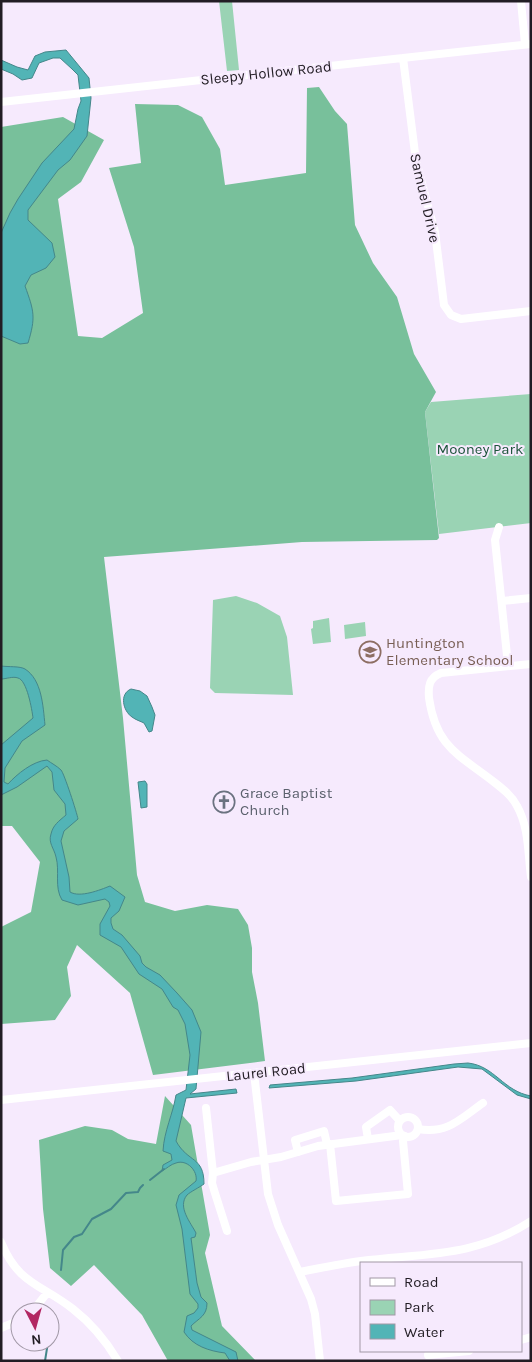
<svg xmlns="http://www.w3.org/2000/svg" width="532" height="1362" font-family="Karla,sans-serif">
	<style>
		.green { fill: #9ad3b4 }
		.forest { fill: #78c09b }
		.water { fill: #52b4b6; stroke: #44878a }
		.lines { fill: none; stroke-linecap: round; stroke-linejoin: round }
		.stream { stroke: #44878a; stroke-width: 2 }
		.minor { stroke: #fff; stroke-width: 8 }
		.labels { text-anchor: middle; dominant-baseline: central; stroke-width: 4; stroke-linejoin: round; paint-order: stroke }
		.street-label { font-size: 15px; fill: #221d24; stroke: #f6eafd }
		.park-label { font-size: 15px; fill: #1d543b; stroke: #f6eafd }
		.education-label { font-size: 15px; fill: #785e54; stroke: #f6eafd; text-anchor: start }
		.worship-label { font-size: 15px; fill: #5b616d; stroke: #f6eafd; text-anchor: start }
	</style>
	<rect width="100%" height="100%" fill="#f6eafd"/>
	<path class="green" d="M219 1H232L239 70 227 71Z
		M531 394V523L439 534 425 412 431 402Z
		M236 596 257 603 280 616 287 637 293 695 215 693 210 688 213 600Z
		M329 618 331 642 313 644 311 629 313 628V621Z
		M365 622 366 636 345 639 344 625Z"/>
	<path class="forest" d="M319 87 335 111 347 124 355 225 373 263 397 297 414 354 436 392 425 412 439 538 437 540 302 542 104 557 123 718 137 875 145 902 175 911 207 905 238 909 248 925 252 948V972L258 1003 265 1061 153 1075 130 993 77 945 67 967 71 996 55 1020 1 1024V927L31 912 40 862 12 826H1V127L63 117 104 140 81 182 58 199 78 336 102 338 143 313 134 247 109 168 141 163 135 104 178 105 202 117 220 149 225 185 306 173 307 88Z
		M165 1096 191 1125 210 1235 205 1253 222 1326 256 1361H168L142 1315 94 1265 71 1286 50 1268 43 1209 39 1140 85 1126 112 1130 128 1139 156 1144Z"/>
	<path class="water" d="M66 50 89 78 91 98 87 136 70 160 58 170 28 210V220L52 243 55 257 46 268 31 275 25 286C34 311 36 317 28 343L20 344 1 336V233L10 213 18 199 42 163 74 129 78 109 81 101 78 75 72 69 60 58H53L39 63 32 78 22 80 13 74 1 69V60L17 67 28 70 35 56 45 52Z
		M1 666C8 667 20 666 25 669 42 680 43 706 45 725L22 741 5 768 4 782 8 784C17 774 33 761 47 760 51 763 57 766 61 770 64 773 77 813 78 819L64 831 61 841 69 877 70 892C80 898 100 890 110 886L125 897 119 911 111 918V923L113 929 122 935 140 956 142 963 146 967 160 975 177 993 192 1010 201 1032 196 1089 190 1094 236 1089 237 1093 186 1098 176 1141C188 1163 204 1156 204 1184 200 1187 190 1192 187 1195 177 1207 191 1223 196 1233L195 1237 191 1238 197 1283 201 1297 207 1303C207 1316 199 1318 191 1326L192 1330 236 1352 238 1361H230L225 1353C209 1351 193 1346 184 1332L187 1316 194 1313 198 1308V1304L190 1294 182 1229 176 1205 179 1195 196 1181C198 1171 187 1159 176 1163 171 1164 166 1169 162 1171L163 1165 172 1160 171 1154 163 1151C164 1131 173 1114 176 1095L186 1090 190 1055 185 1024 178 1010 173 1007 162 989 139 974 121 947 100 935V924L110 906 109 902 105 899 78 905 62 900C54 887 60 871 56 857 54 848 48 843 51 834 53 825 59 821 66 815L65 804 54 790 52 772 47 766 17 787 1 795V745L33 718C32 710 27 680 18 678 13 676 6 679 1 679Z
		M131 689 140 691 147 696 152 707 155 715 152 731 149 732 144 723C140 721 136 720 132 717 123 711 119 694 131 689Z
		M145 781 147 784V807L141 808 138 782Z
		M468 1063C495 1066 503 1091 531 1096V1099L517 1095 482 1069 458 1067 356 1081 269 1088 270 1085 352 1078 454 1064Z"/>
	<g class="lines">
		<path class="stream" d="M150 1180 164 1169
			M61 1270 63 1250 74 1237 82 1234 92 1219 111 1209 126 1193 138 1192 140 1188 143 1185
			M50 1334 53 1317
			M45 1361 48 1342"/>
		<path class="minor" d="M521 1 525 44
			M403 58 416 161 435 232 444 305 451 315 461 319 531 311
			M1 102 531 44
			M499 527 495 540 508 665
			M502 601 531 598
			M531 664 441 673C429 678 428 686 429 698 436 747 458 754 494 782 503 789 512 796 517 806 529 827 528 854 531 877
			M254 1073 268 1194 278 1225 311 1299 315 1314 320 1361
			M1 1100 531 1043
			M206 1108 213 1173 251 1162 281 1157 318 1146 402 1135
			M398 1127a10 10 0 1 1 20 0a10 10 0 1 1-20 0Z
			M418 1129C448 1134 460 1119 483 1103
			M368 1139 366 1127 390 1110 400 1121
			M330 1144 336 1201 408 1194 403 1141 405 1136
			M298 1152 295 1140 324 1131 327 1144
			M213 1173 212 1183 214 1190 227 1231
			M1 1242C18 1284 41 1284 73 1309 91 1323 106 1341 118 1361
			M300 1272C320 1268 340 1264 361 1261 424 1253 474 1258 531 1221
			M32 1312 47 1293
			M1 1328 20 1320
			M521 1340 531 1337
			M428 1355 469 1351"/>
	</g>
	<defs>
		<g id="school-ring" transform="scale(1.125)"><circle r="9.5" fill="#f6eafd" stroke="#8d6e63" stroke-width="1.5"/><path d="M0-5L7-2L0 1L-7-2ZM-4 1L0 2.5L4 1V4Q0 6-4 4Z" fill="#8d6e63"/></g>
		<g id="church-ring" transform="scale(1.125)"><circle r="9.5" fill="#f6eafd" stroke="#6b7280" stroke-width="1.5"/><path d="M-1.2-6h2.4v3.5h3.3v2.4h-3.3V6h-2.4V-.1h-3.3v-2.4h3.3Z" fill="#6b7280"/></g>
	</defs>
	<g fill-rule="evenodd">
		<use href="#school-ring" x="370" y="652"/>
		<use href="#church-ring" x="224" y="802"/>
	</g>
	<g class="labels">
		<g class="street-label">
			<text transform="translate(266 73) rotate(-6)">Sleepy Hollow Road</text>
			<text transform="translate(425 198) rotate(77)">Samuel Drive</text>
			<text transform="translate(266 1072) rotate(-6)">Laurel Road</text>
		</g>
		<g class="park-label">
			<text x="480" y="449">Mooney Park</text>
		</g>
		<g class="education-label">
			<text x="386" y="643">Huntington<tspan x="386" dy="17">Elementary School</tspan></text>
		</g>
		<g class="worship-label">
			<text x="240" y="793">Grace Baptist<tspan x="240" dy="17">Church</tspan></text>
		</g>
	</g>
	<rect width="532" height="1362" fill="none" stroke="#221d24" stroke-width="5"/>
	<rect x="360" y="1262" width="162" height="90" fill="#f6eafd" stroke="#a198a6"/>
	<rect x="370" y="1278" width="25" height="8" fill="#ffffff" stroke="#a198a6"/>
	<text x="404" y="1287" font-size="15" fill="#221d24">Road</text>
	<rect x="370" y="1300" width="25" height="15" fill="#9ad3b4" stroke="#a198a6"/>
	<text x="404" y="1312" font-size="15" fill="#221d24">Park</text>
	<rect x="370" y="1324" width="25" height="15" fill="#52b4b6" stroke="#a198a6"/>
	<text x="404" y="1337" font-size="15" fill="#221d24">Water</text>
	<g transform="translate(35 1327) rotate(174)"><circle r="24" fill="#f6eafd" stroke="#a198a6"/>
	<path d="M0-4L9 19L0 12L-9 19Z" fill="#b22763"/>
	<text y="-8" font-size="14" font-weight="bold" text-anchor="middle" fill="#221d24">N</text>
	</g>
</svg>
